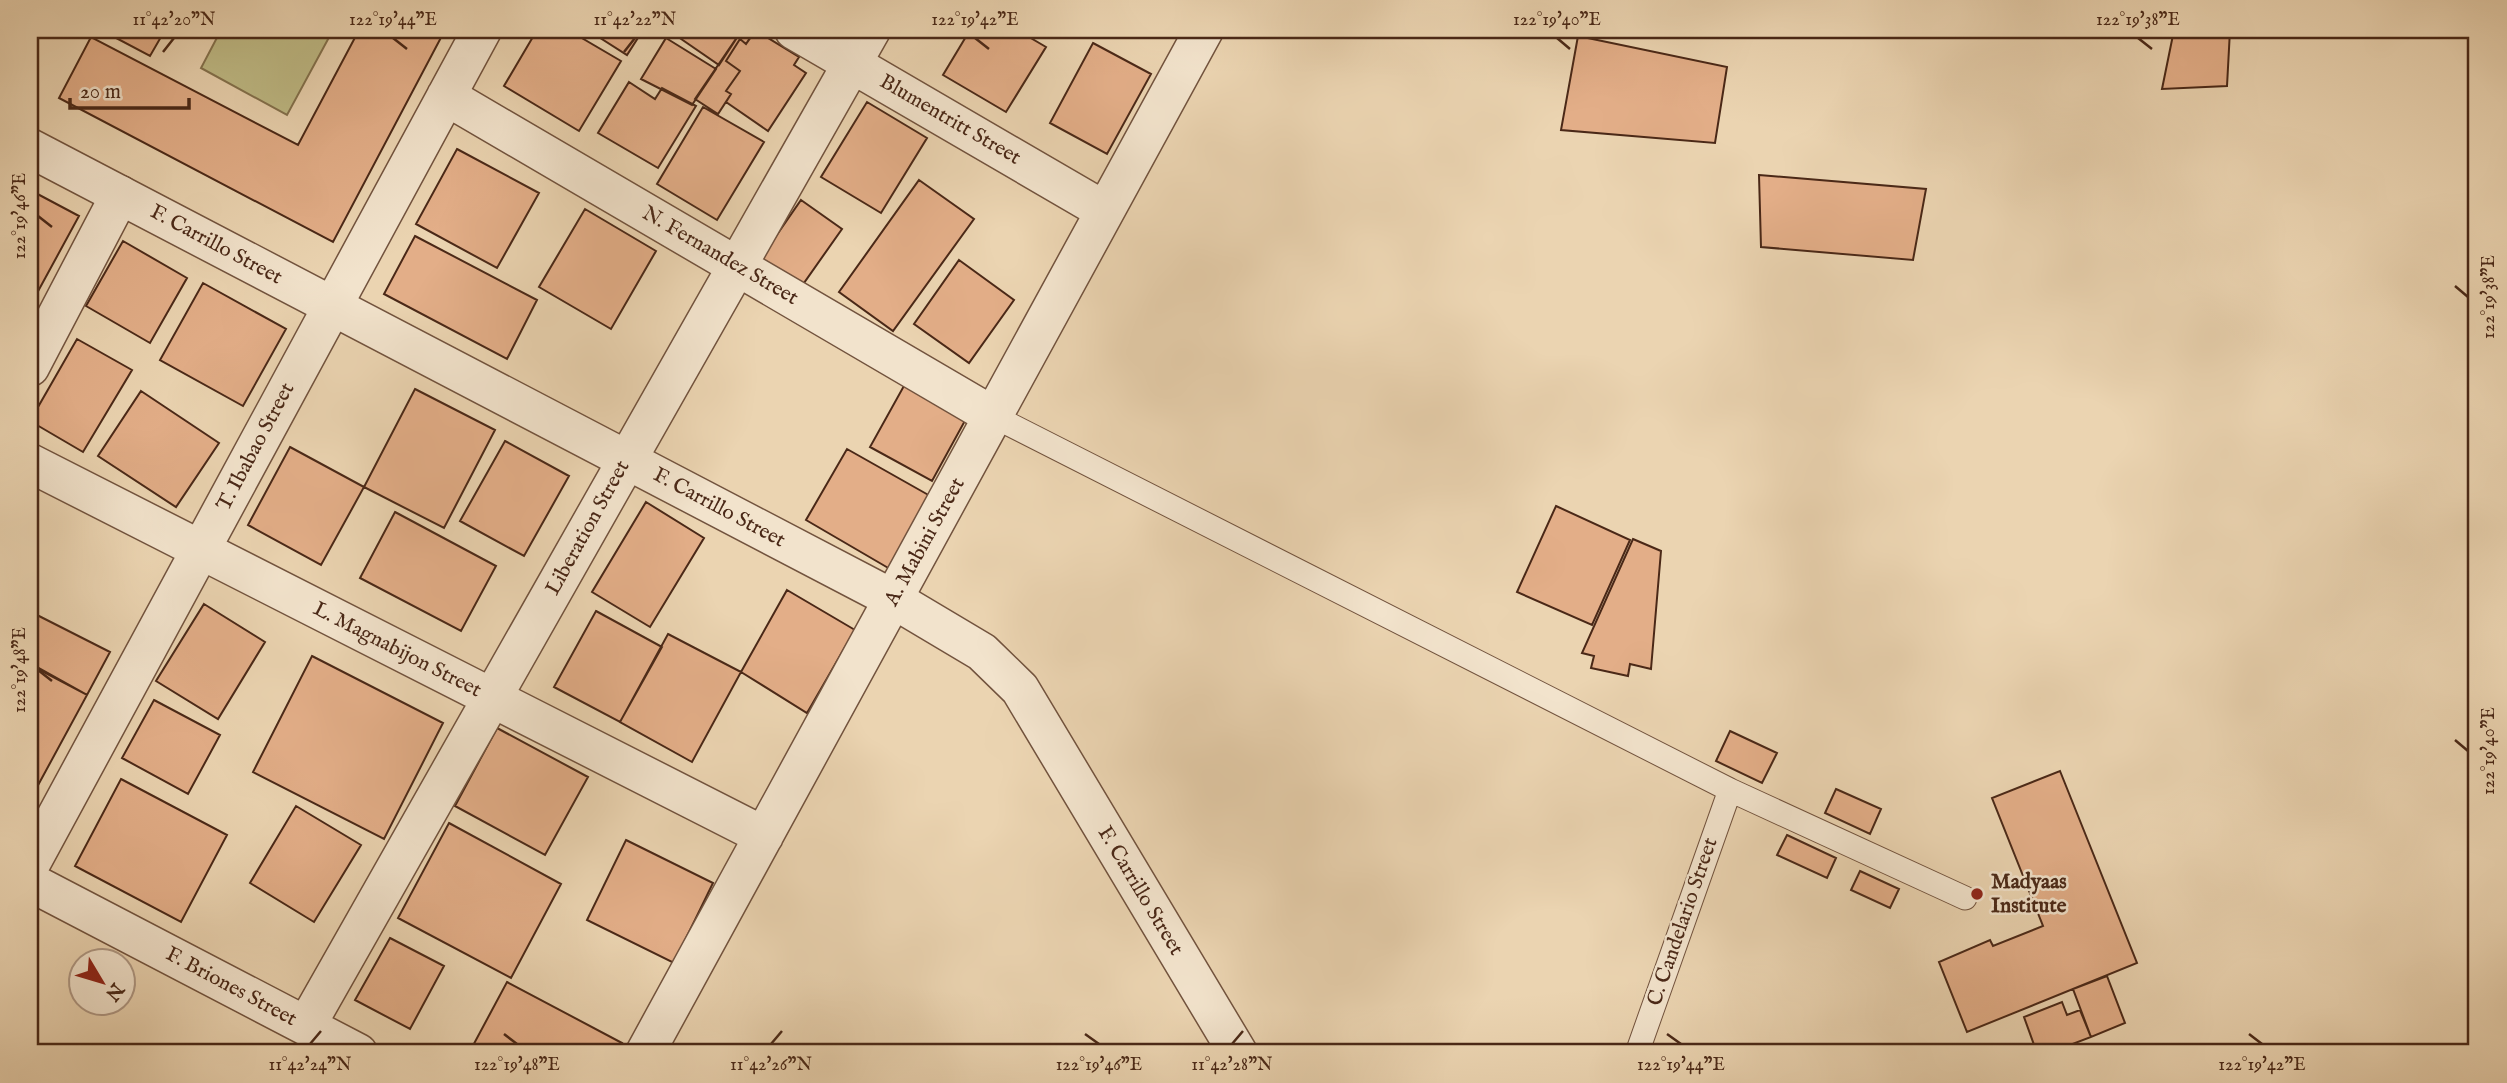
<svg xmlns="http://www.w3.org/2000/svg" width="2507" height="1083" font-family="'IM FELL English',serif">
	<style>
		.green { fill: #bfbb86; stroke: #84724e; stroke-width: 2 }
		.building { fill: #e3ae88; stroke: #4a2817; stroke-width: 2 }
		.lines { fill: none; stroke-linecap: round; stroke-linejoin: round }
		.service-casing { stroke: #72533e; stroke-width: 25 }
		.minor-casing { stroke: #72533e; stroke-width: 41 }
		.tertiary-casing { stroke: #72533e; stroke-width: 41 }
		.service { stroke: #f2e3cc; stroke-width: 23 }
		.minor { stroke: #f2e3cc; stroke-width: 38 }
		.tertiary { stroke: #f2e3cc; stroke-width: 38 }
		.ticks { fill: none; stroke: #4a2817; stroke-width: 2.5 }
		.poi-dot { fill: #8f2418; stroke: #f2e3cc; stroke-width: 2.5 }
		.labels { text-anchor: middle; dominant-baseline: central; stroke-width: 5; stroke-linejoin: round; paint-order: stroke }
		.street-label { font-size: 21px; fill: #4a2817; stroke: #f2e3cc }
		.poi-label { font-size: 21px; font-weight: bold; fill: #4a2817; stroke: #f2e3cc; text-anchor: start }
		.neatline { fill: none; stroke: #4a2817; stroke-width: 2.5 }
		.ticks-label { font-size: 18px; text-anchor: middle; fill: #4a2817 }
	</style>
	<rect width="100%" height="100%" fill="#ebd4b1"/>
	<filter id="stains"><feTurbulence type="fractalNoise" baseFrequency=".00286" numOctaves="4"/><feColorMatrix values="0 0 0 0 .2 0 0 0 0 .09 0 0 0 0 .02 0 0 0 .5 -.17"/></filter>
	<radialGradient id="worn" r=".72"><stop offset=".6" stop-color="#630" stop-opacity="0"/><stop offset="1" stop-color="#630" stop-opacity=".3"/></radialGradient>
	<path class="green" d="M221 30H333L287 115 201 68Z"/>
	<path class="building" d="M101 30H165L150 56Z
		M359 30H445L333 242 59 98 91 37 298 145Z
		M537 30H568L621 61 579 131 504 86Z
		M597 30H643L627 55 594 34Z
		M672 30H742L719 65 671 32Z
		M742 30 751 37 746 44 740 39 726 61 740 71 726 91 731 94 718 114 695 99Z
		M755 30 799 57 794 65 806 73 768 131 726 102 731 94 726 91 740 71 726 61 740 39 746 44Z
		M970 30H1017L1046 47 1006 112 943 75Z
		M2174 30H2230L2227 86 2162 89Z
		M1578 36 1727 67 1715 143 1561 130Z
		M666 38 716 69 692 105 641 79Z
		M1093 43 1151 74 1107 154 1050 123Z
		M629 82 655 99 662 88 696 106 658 168 598 133Z
		M867 102 927 138 881 213 821 177Z
		M703 107 764 142 717 220 657 184Z
		M457 149 539 193 497 268 416 224Z
		M1759 175 1926 189 1913 260 1761 247Z
		M919 180 974 219 893 331 839 292Z
		M30 190 79 216 30 306Z
		M801 200 842 229 799 290 758 262Z
		M585 209 656 251 611 329 539 287Z
		M415 236 537 300 507 359 384 294Z
		M123 241 187 278 150 343 86 306Z
		M959 260 1014 300 969 363 914 324Z
		M203 283 286 329 243 406 160 360Z
		M77 339 132 370 83 452 30 421Z
		M905 384 967 417 932 481 870 447Z
		M415 389 495 430 444 528 364 487Z
		M141 391 219 443 176 507 98 456Z
		M505 441 569 476 524 556 460 521Z
		M290 447 364 487 321 565 248 525Z
		M847 449 932 497 890 569 806 520Z
		M646 502 704 538 650 627 592 592Z
		M1556 506 1630 540 1592 625 1517 592Z
		M395 512 496 566 461 631 360 578Z
		M1633 539 1661 551 1651 669 1630 664 1628 676 1591 668 1594 656 1582 653Z
		M787 590 855 630 807 713 741 672Z
		M204 604 265 642 218 719 156 681Z
		M596 611 662 647 620 722 554 687Z
		M37 615 110 652 87 695 30 665V628Z
		M668 634 741 672 692 762 620 722Z
		M312 656 443 723 384 839 253 772Z
		M30 663 87 695 30 800Z
		M154 700 220 735 188 794 122 758Z
		M497 728 588 777 545 855 455 806Z
		M1730 731 1777 753 1762 783 1716 761Z
		M2060 771 2137 963 1967 1032 1939 962 1990 940 1993 946 2043 926 1992 798Z
		M121 779 227 835 181 922 75 866Z
		M1836 789 1881 809 1870 834 1825 813Z
		M296 806 361 845 314 922 250 883Z
		M449 823 561 884 511 978 398 918Z
		M1787 835 1836 858 1827 878 1777 855Z
		M626 840 713 883 674 963 587 920Z
		M1860 871 1899 889 1890 908 1851 890Z
		M390 938 444 966 410 1029 355 1000Z
		M2107 976 2125 1023 2091 1037 2073 989Z
		M507 982 622 1043 616 1053H469Z
		M2062 1002 2067 1015 2080 1010 2091 1037 2049 1053H2037L2024 1017Z"/>
	<g class="lines">
		<g class="service-casing">
			<path id="service" d="M993 416 1730 790 1965 898
				M1637 1053 1730 790"/>
		</g>
		<g class="minor-casing">
			<path id="minor" d="M794 30 1105 211
				M446 96 993 416
				M30 367 120 195
				M30 463 764 836
				M30 865 482 30
				M30 882 358 1053
				M306 1026 871 30
				M645 1053 1204 30"/>
		</g>
		<g class="tertiary-casing">
			<path id="tertiary" d="M30 148 893 599 982 652 1020 689 1238 1053"/>
		</g>
		<use href="#service" class="service"/>
		<use href="#minor" class="minor"/>
		<use href="#tertiary" class="tertiary"/>
	</g>
	<path class="ticks" d="M393 38 407 49M975 38 989 49M1557 38 1570 49M2138 38 2152 49M163 52 174 38M624 52 635 38M38 216 52 227M2455 286 2468 297M38 670 52 681M2455 740 2468 751M504 1034 517 1044M1085 1034 1099 1044M1667 1034 1681 1044M2249 1034 2262 1044M310 1044 321 1031M771 1044 782 1031M1232 1044 1243 1031"/>
	<circle class="poi-dot" cx="1977" cy="894" r="7"/>
	<g class="labels">
		<g class="street-label">
			<text transform="translate(950 120) rotate(30)">Blumentritt Street</text>
			<text transform="translate(216 245) rotate(28)">F. Carrillo Street</text>
			<text transform="translate(720 256) rotate(30)">N. Fernandez Street</text>
			<text transform="translate(256 447) rotate(-62)">T. Ibabao Street</text>
			<text transform="translate(719 508) rotate(28)">F. Carrillo Street</text>
			<text transform="translate(588 528) rotate(-61)">Liberation Street</text>
			<text transform="translate(925 542) rotate(-61)">A. Mabini Street</text>
			<text transform="translate(397 650) rotate(27)">L. Magnabijon Street</text>
			<text transform="translate(1140 891) rotate(59)">F. Carrillo Street</text>
			<text transform="translate(1683 922) rotate(-71)">C. Candelario Street</text>
			<text transform="translate(231 987) rotate(28)">F. Briones Street</text>
		</g>
		<g class="poi-label">
			<text x="1991" y="882">Madyaas<tspan x="1991" dy="24">Institute</tspan></text>
		</g>
	</g>
	<rect width="2507" height="1083" fill="none" stroke="#ebd4b1" stroke-width="77"/>
	<g transform="translate(102 982) rotate(128)"><circle r="33" fill="#f2e3cc" stroke="#af9884" stroke-width="2"/>
	<path d="M0-5L12 26L0 18L-12 26Z" fill="#8f2418"/>
	<text y="-10" font-size="19" font-weight="bold" text-anchor="middle" fill="#4a2817">N</text>
	</g>
	<path d="M70 98v10h119v-10" fill="none" stroke="#4a2817" stroke-width="3.5"/>
	<text x="80" y="98" font-size="21" fill="#4a2817" stroke="#f2e3cc" stroke-width="5" paint-order="stroke">20 m</text>
	<rect x="38" y="38" width="2430" height="1006" class="neatline"/>
	<g class="ticks-label">
		<text x="174" y="25">11°42'20"N</text>
		<text x="393" y="25">122°19'44"E</text>
		<text x="635" y="25">11°42'22"N</text>
		<text x="975" y="25">122°19'42"E</text>
		<text x="1557" y="25">122°19'40"E</text>
		<text x="2138" y="25">122°19'38"E</text>
		<text transform="translate(19 216) rotate(-90)" y="6">122°19'46"E</text>
		<text transform="translate(2488 297) rotate(-90)" y="6">122°19'38"E</text>
		<text transform="translate(19 670) rotate(-90)" y="6">122°19'48"E</text>
		<text transform="translate(2488 751) rotate(-90)" y="6">122°19'40"E</text>
		<text x="310" y="1070">11°42'24"N</text>
		<text x="517" y="1070">122°19'48"E</text>
		<text x="771" y="1070">11°42'26"N</text>
		<text x="1099" y="1070">122°19'46"E</text>
		<text x="1232" y="1070">11°42'28"N</text>
		<text x="1681" y="1070">122°19'44"E</text>
		<text x="2262" y="1070">122°19'42"E</text>
	</g>
	<rect width="100%" height="100%" filter="url(#stains)"/>
	<rect width="100%" height="100%" fill="url(#worn)"/>
</svg>
